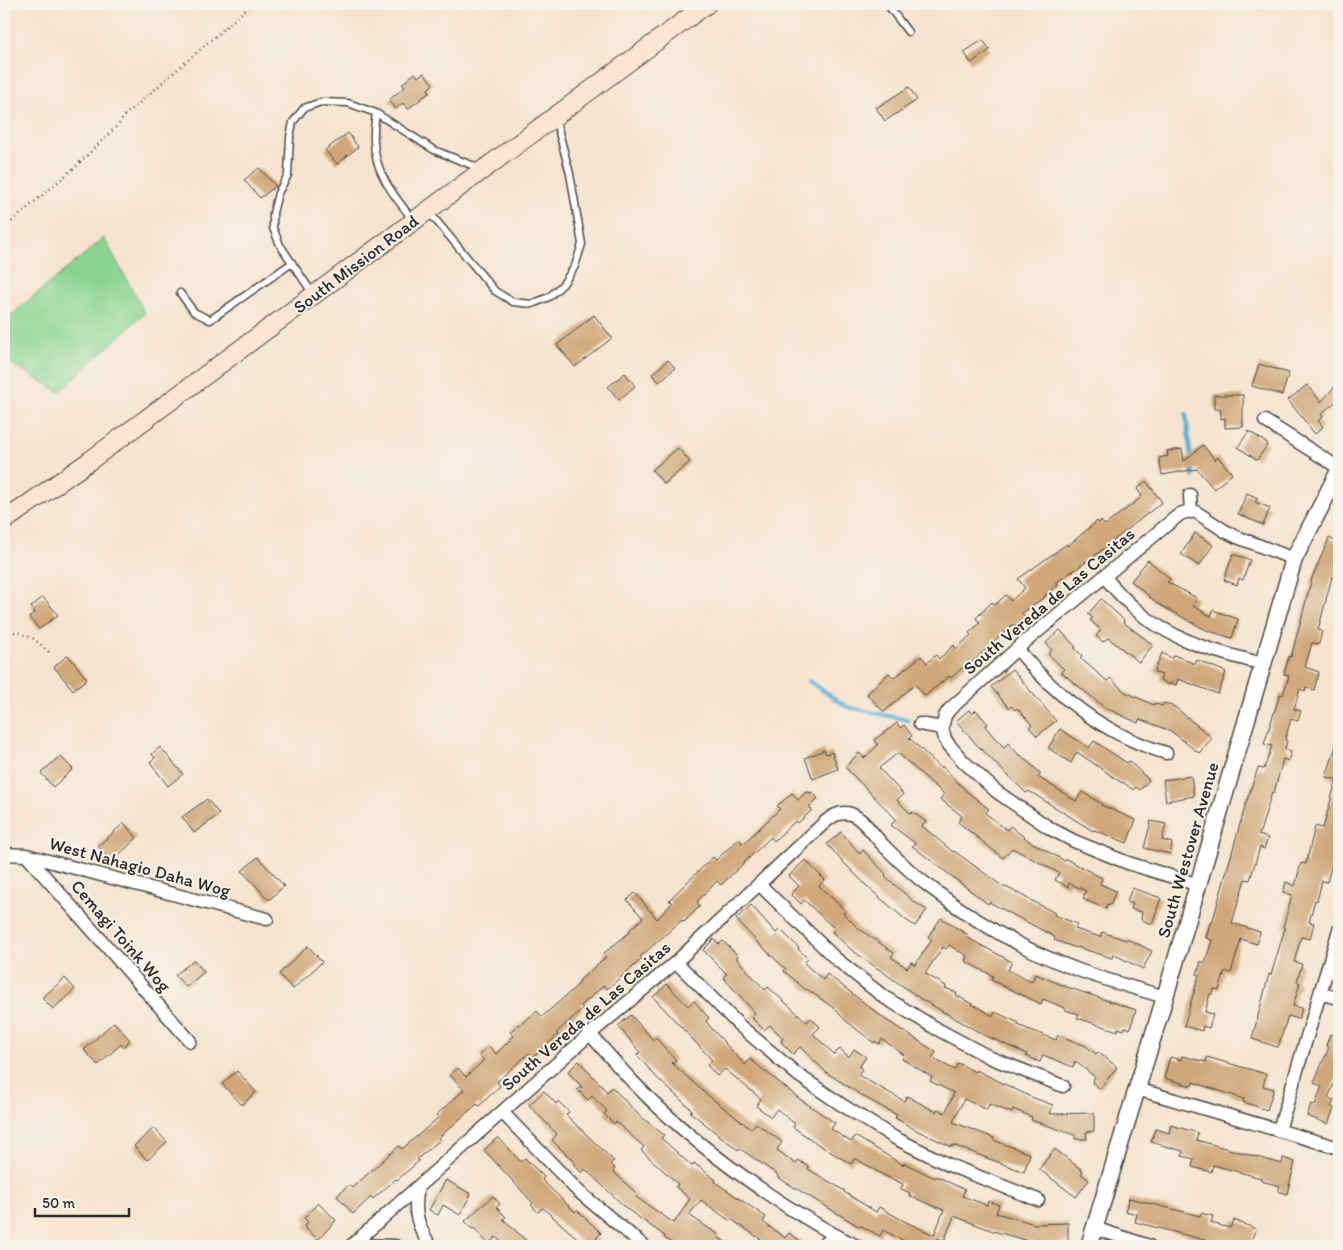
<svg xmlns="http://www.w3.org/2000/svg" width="1343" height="1250" font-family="Itim,sans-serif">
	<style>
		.green { fill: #8ad491; stroke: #5a805e }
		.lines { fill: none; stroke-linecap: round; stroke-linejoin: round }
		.stream { stroke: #5baed6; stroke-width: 4 }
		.building { fill: #cfa779 }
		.service-casing { stroke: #494743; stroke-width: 9 }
		.minor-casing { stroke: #494743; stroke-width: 15 }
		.tertiary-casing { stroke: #494743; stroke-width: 19 }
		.secondary-casing { stroke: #494743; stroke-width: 20 }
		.path { stroke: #494743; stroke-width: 2.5; stroke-dasharray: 1 4; stroke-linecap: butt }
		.service { stroke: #fff; stroke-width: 6 }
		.minor { stroke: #fff; stroke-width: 12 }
		.tertiary { stroke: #fff; stroke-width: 16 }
		.secondary { stroke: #fde4d1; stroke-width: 18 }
		.labels { text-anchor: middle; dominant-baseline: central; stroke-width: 4; stroke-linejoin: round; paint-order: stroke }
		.street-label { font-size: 18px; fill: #2b2b2b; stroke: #f7f3e8 }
	</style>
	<rect width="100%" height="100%" fill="#f7f3e8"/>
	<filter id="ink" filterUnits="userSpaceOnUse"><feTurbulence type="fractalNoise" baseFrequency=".02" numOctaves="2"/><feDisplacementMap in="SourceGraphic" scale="10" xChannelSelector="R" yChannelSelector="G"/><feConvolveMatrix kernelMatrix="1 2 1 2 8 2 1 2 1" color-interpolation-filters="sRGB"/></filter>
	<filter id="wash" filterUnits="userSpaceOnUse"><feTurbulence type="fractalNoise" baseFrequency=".0096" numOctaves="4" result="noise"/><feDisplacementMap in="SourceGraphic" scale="20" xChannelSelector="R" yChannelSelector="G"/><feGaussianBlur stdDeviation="1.12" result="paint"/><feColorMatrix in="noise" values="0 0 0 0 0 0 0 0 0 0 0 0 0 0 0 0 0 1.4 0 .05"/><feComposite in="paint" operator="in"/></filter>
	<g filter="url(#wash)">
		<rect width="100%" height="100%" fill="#f5e3cd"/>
		<path class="green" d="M104 238 145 313 59 392 4 359V321Z"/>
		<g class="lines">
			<path class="stream" d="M1186 414 1191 460
				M1192 467 1193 477
				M809 681 847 707 908 720
				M248 1241 326 1244"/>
		</g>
		<g id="blocks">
			<path class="building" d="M983 40 990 50 971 63 964 52Z
				M415 73 418 77 424 73 433 84 428 89 430 92 408 109 403 103 396 109 389 100 405 87 402 84Z
				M909 87 917 100 885 121 876 108Z
				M348 133 358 147 337 164 325 150Z
				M259 168 276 186 260 198 244 180Z
				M594 315 612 338 575 367 557 345Z
				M668 360 675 368 659 382 652 374Z
				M1259 364 1289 373 1282 395 1252 386Z
				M625 373 635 386 619 400 608 387Z
				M1339 382V399L1321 414 1323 417 1318 421 1323 427 1315 434 1288 400 1307 385 1321 402Z
				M1214 395H1243V427L1225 428V418L1221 419V409H1214Z
				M1249 431 1268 444 1257 460 1238 447Z
				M1203 445 1215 460 1218 457 1232 474 1214 489 1197 469 1162 475 1159 458 1168 456 1167 451 1182 449 1184 461Z
				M678 448 690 462 664 484 652 470Z
				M1146 481 1162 502 1093 557 1056 583 1058 585 1045 595 1046 596 1022 613 1026 618 1016 627 1013 624 971 664 969 662 951 678 949 676 925 696 915 684 884 712 867 694 889 673 894 678 921 656 927 663 936 655 939 659 954 645 956 649 971 635 969 633 980 623 976 618 992 602 995 605 1006 595 1011 601 1025 588 1018 579 1067 544 1068 546 1097 521 1099 523 1101 521 1105 525 1138 500 1142 496 1137 489Z
				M1247 493 1258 498 1255 502 1270 508 1263 525 1238 514Z
				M1195 533 1213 545 1199 566 1181 554Z
				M1329 538 1339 543V580L1332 577 1318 630 1322 631 1319 644 1312 643 1305 667 1319 672 1314 690 1306 687 1305 691 1300 689 1294 709 1301 711 1298 721 1291 719 1285 740 1287 741 1285 749 1291 752 1288 761 1283 759 1274 793 1272 792 1259 835 1268 838 1264 849 1260 847 1250 880 1245 879 1232 923 1260 932 1257 944 1241 939 1231 973 1225 971 1219 990 1214 989 1212 994H1210L1205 1012 1213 1014 1209 1028 1203 1026 1202 1031 1184 1026 1199 975 1197 974 1201 961 1205 963 1212 940 1206 938 1210 923H1212L1246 803 1258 768 1264 769 1272 746 1264 744 1280 694 1283 695 1289 676 1284 674 1289 656 1291 657 1312 578Z
				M1233 554 1250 560 1243 580 1239 578 1237 585 1224 580Z
				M1148 560 1170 579 1167 582 1197 598 1193 606 1211 616 1213 610 1238 619 1232 638 1206 630 1158 604 1131 581Z
				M43 597 58 615 39 629 29 617 35 612 31 607Z
				M1101 599 1124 620 1123 622 1153 645 1139 662 1108 638 1103 642 1096 636 1101 630 1090 620 1093 618 1088 614Z
				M1060 630 1076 647 1074 648 1082 655 1080 658 1107 681 1110 678 1125 692 1154 705 1155 703 1162 706 1164 703 1175 707 1212 738 1199 753 1171 731 1139 719 1138 723 1104 707 1061 672 1064 669 1048 654 1052 650 1046 643Z
				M1162 653 1172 658 1174 655 1195 664 1197 660 1226 672 1218 694 1178 679 1176 685 1170 683V685L1160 680 1162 675 1154 672Z
				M68 655 87 679 73 690 54 667Z
				M1012 669 1056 721 1037 736 1029 727 1032 725 1017 708 1015 710 1011 706 1009 708 991 687Z
				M969 710 972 714 976 710 988 724 985 726 994 737 1004 747 1008 743 1020 756 1021 755 1041 774 1038 777 1076 801 1082 792 1102 804 1101 805 1136 820 1127 843 1094 830 1093 831 1029 791 1026 793 978 746 956 721Z
				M897 723 900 728 904 725 912 736 909 738 941 768 942 766 965 790 989 809 985 813 1007 830 1010 826 1029 841 1065 861 1066 859 1102 878 1100 884 1116 891 1110 905 1107 904 1106 909 1083 899 1086 891 1069 883 1068 887 1055 880 1059 873 1012 848 1003 858 958 822 962 816 940 799 944 794 898 753 879 768 903 794 897 800 911 814 913 812 926 822 922 826 953 852 954 851 1005 888 1006 887 1055 913 1054 915 1077 924 1075 929 1100 937 1102 932 1126 940 1127 939 1152 951 1143 969 1113 954 1112 958 1077 947 1076 948 1054 940 1055 937 989 902 988 904 912 846 915 843 891 825 896 819 845 767 859 753 864 758 878 745 874 740Z
				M1060 729 1089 748 1094 741 1127 763 1129 761 1149 780 1140 790 1136 787 1133 790 1123 782 1122 783 1077 752 1071 763 1048 748Z
				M1337 743H1339V780L1326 777Z
				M160 747 183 774 168 786 150 762 155 758 152 754Z
				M824 750 826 754 832 752 838 769 813 779 805 758Z
				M60 756 73 769 53 787 41 773Z
				M1191 776 1194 796 1166 801 1163 780Z
				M1336 781H1339V836L1327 882 1322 881 1317 901 1315 900 1309 922 1314 923 1310 939 1301 937 1294 962 1302 964 1297 982 1300 983 1293 1006 1302 1008 1299 1019 1288 1016 1278 1047 1252 1039 1269 974 1271 975 1285 928 1283 927 1292 895 1283 892 1286 882 1295 886 1301 863 1306 864 1315 826 1323 828Z
				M806 792 813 793 818 798 809 807 812 810 798 823 796 821 791 825 774 841 771 837 721 885 717 881 697 902 700 906 684 922 682 920 640 957 642 959 607 989 604 985 581 1006 583 1008 556 1033 558 1035 533 1057 529 1053 497 1082 500 1086 479 1106 477 1104 438 1138 440 1140 417 1159 419 1161 397 1180 396 1179 373 1199 371 1197 353 1214 337 1196 349 1185 352 1188 399 1146 402 1149 438 1118 436 1115 464 1090 450 1075 458 1068 466 1077 484 1060 479 1055 489 1046 496 1054 514 1036 510 1032 519 1024 520 1025 537 1011 542 1017 580 983 579 981 606 957 603 954 631 931 629 930 643 918 627 900 635 893 657 919 672 903 669 900 713 857 716 860 739 839 743 844 780 809 777 806 792 793 798 800Z
				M207 799 219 814 194 833 182 817Z
				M1151 821 1166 824 1162 840 1172 843 1170 854 1144 848Z
				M124 823 137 838 112 861 98 846Z
				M841 832 860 854 863 850 886 874 885 876 914 902 927 910 915 926 906 920 872 891 840 859 827 844Z
				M258 857 284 886 269 900 242 871Z
				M805 860 825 880 819 886 846 911 843 913 858 928 894 953 891 957 907 968 911 962 915 965 932 940 928 937 941 918 968 935 966 937 1012 962 1008 970 1032 982 1035 974 1067 987 1136 1010 1130 1029 1125 1027 1124 1030 1118 1028V1031L1077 1018 1079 1014 1065 1010V1008L1043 999 1041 1004 991 980 993 976 965 961 967 956 949 945 946 949 943 947 926 972V974L946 986 945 988 957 993 956 995 993 1016 995 1012 1019 1023 1018 1025 1056 1040 1058 1035 1086 1046 1096 1054 1098 1052 1117 1067 1100 1089 1092 1082 1095 1077 1075 1061 1073 1067 1043 1055 1040 1062 1026 1056 1027 1054 984 1035 921 999 853 951 832 932 835 929 804 900 801 904 791 894 799 886 789 876Z
				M1132 888 1161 898 1152 924 1141 920 1142 912 1131 909 1133 904 1127 902Z
				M751 905 776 933 780 929 799 948 798 949 808 959 804 963 823 980 827 974 886 1020 936 1052 932 1058 955 1070 958 1063 975 1072 976 1070 1031 1097 1053 1105 1050 1114 1094 1113V1131L1086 1132 1087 1139H1075V1135L1031 1120 1032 1117 1013 1109 1012 1113 989 1104 987 1110 964 1099 953 1122 994 1138 993 1140 1030 1154 1024 1172 953 1145 952 1147 918 1131 895 1118 897 1115 866 1098 827 1073 800 1047 793 1054 781 1042 783 1038 770 1025 764 1030 751 1017 755 1013 723 977 727 974 703 950 714 939 719 944 723 941 738 956 736 958 765 990 768 987 807 1022 811 1018 820 1027 813 1034 834 1054 840 1049 849 1057 854 1049 866 1057 859 1067 862 1069 858 1075 904 1101 907 1096 936 1112 937 1109 945 1113 954 1093 930 1081 932 1077 902 1059 904 1055 882 1039 879 1044 875 1041 874 1043 845 1020 835 1009 807 989 806 990 784 971 786 969 757 942 736 919Z
				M308 946 322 962 293 989 279 974Z
				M194 960 204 972 186 987 175 975Z
				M65 978 75 989 53 1009 42 998Z
				M667 984 688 1006 694 1001 709 1018 706 1021 712 1029 745 1065 750 1059 801 1100 835 1123 831 1129 851 1142 855 1136 903 1165 904 1163 935 1178 936 1176 965 1190 962 1196 987 1205 988 1201 999 1205 996 1213 1035 1224 1068 1223V1243H1059V1246H1048V1244H1040L993 1231 954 1216 944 1241 938 1238 935 1246H902L904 1241 883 1230 880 1236 861 1226 860 1227 777 1177 778 1175 739 1148 738 1150 690 1112 692 1110 658 1079 637 1055 640 1052 618 1026 631 1015 653 1040 656 1038 676 1060 672 1063 705 1093 751 1129 756 1123 782 1142 777 1150 796 1164 798 1160 809 1167 808 1169 845 1191 844 1192 876 1212 879 1207 906 1222 934 1235 944 1210 909 1196 910 1193 901 1189 903 1184 883 1175 855 1158 851 1164 819 1145 793 1127 795 1124 777 1109 771 1117 756 1106 761 1099 725 1069 717 1076 707 1065 712 1060 653 997Z
				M114 1022 130 1040 123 1047 121 1044 98 1065 84 1050Z
				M1339 1022V1081L1336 1079 1328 1098 1334 1100 1331 1107 1334 1108 1328 1124 1307 1116 1311 1104 1315 1105 1322 1086 1314 1083 1329 1047 1326 1046 1330 1034 1334 1035Z
				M1182 1056 1206 1062 1207 1057 1266 1074 1263 1086 1274 1089 1267 1110 1243 1102 1244 1099 1193 1082 1192 1086 1164 1078 1170 1057 1181 1060Z
				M579 1061 607 1092 612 1087 640 1116 664 1135 661 1138 692 1166 694 1163 716 1180 715 1182 766 1217 763 1222 785 1238 789 1233 807 1246H759L763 1241 731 1219 730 1221 701 1200 689 1215 719 1235 718 1237 731 1246H677L664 1238 665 1236 627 1209 585 1169 582 1173 574 1165 575 1163 552 1140 557 1134 529 1105 544 1091 556 1104 558 1101 569 1112 566 1115 614 1161 610 1164 615 1168 613 1171 638 1195 636 1197 674 1223 690 1199 676 1187 678 1184 641 1150 644 1147 616 1122 614 1124 604 1114 607 1111 592 1096 588 1100 577 1089 582 1087 568 1072Z
				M237 1071 256 1092 242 1105 222 1084Z
				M1171 1125 1198 1133 1196 1140 1218 1146 1282 1164 1283 1158 1295 1162 1287 1194 1278 1191 1280 1186 1261 1181V1178L1213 1165 1211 1172 1192 1167 1194 1159 1182 1156 1183 1151 1151 1142 1155 1129 1169 1133Z
				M154 1128 167 1142 147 1160 134 1146Z
				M498 1137 521 1162 525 1158 544 1177 542 1180 575 1212 577 1210 601 1233 596 1238 606 1246H586L543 1208 538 1212 531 1205 533 1203 484 1150Z
				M1055 1149 1083 1171 1081 1174 1089 1180 1076 1197 1039 1169Z
				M446 1180 471 1194 460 1215 443 1205 438 1215 429 1210Z
				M493 1196 500 1204 496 1207 506 1217 503 1219 532 1246H506L496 1237 488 1244 474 1228 472 1229 465 1221Z
				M1129 1198 1200 1216 1201 1213 1213 1216 1211 1223 1230 1228 1234 1220 1256 1229 1249 1246H1217L1205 1243V1240L1135 1222 1137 1214 1125 1211Z
				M318 1203 336 1220 318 1240 304 1227 308 1222 304 1218Z"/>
		</g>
	</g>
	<g filter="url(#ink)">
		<use href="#blocks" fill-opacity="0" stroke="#494743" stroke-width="1"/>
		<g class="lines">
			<g class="service-casing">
				<path id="service" d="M887 4 908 32
					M376 113C375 122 373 132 374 141 374 172 395 197 413 220
					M429 212 495 291 513 302 532 304 549 297 563 284 575 266 582 244 570 174 555 117
					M180 293 194 312 210 320 292 263
					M313 294 280 245 273 228V213L278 193 288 175 290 137 293 122 304 108 321 102 348 103 376 113 434 150 479 168"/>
			</g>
			<g class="minor-casing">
				<path id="minor" d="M1265 421 1339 468
					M1190 495 1191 512
					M1104 576C1113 587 1123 598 1133 607 1170 641 1217 652 1263 664
					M1017 649C1058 698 1104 734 1166 753
					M920 724 942 728
					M4 854 26 855 267 919
					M26 855 190 1041
					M759 884 836 959 884 997 937 1029 991 1058 1063 1086
					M1199 885 1128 863 1074 841 1051 829 997 792 963 761 949 745 945 739 942 728 945 716 949 710 1020 646 1180 514 1189 511 1196 512 1225 531 1237 537 1294 559
					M676 962 739 1025 798 1075 842 1105 895 1138 949 1165 1038 1200
					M1321 994 1339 998
					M590 1034C604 1050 618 1066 633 1082 679 1130 732 1171 788 1207 811 1221 832 1235 857 1246
					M1137 1089 1339 1148
					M502 1112 578 1191 644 1246
					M1279 1130 1339 930
					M418 1187C413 1212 417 1224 430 1246
					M1094 1228 1149 1246
					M352 1245 395 1246
					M351 1246 590 1034 676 962 824 823C832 816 840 811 851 814 864 819 874 836 884 846 897 859 911 873 926 884 973 921 1025 951 1081 971 1109 981 1137 989 1165 997
					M823 1246 834 1236"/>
			</g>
			<g class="tertiary-casing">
				<path id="tertiary" d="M1089 1246 1165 997 1294 559 1339 471"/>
			</g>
			<g class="secondary-casing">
				<path id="secondary" d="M4 521 88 462 707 4"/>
			</g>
			<path class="path" d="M4 228 73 169 121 122 123 117 252 4
				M4 615 8 625 5 631
				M4 631 20 633 34 639 50 653"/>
			<use href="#service" class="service"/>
			<use href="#minor" class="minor"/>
			<use href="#tertiary" class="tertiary"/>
			<use href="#secondary" class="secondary"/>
		</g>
	</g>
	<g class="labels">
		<g class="street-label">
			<text transform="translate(356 264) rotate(-37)">South Mission Road</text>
			<text transform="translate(1049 601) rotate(-40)">South Vereda de Las Casitas</text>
			<text transform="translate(1188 850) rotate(-74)">South Westover Avenue</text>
			<text transform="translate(140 867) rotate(15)">West Nahagio Daha Wog</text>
			<text transform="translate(121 936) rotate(49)">Cemagi Toink Wog</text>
			<text transform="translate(586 1016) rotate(-41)">South Vereda de Las Casitas</text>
		</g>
	</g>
	<rect width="1343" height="1250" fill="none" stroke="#f7f3e8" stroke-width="20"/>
	<path d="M35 1208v8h94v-8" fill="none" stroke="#2b2b2b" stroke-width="2.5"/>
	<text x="42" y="1208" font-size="15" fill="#2b2b2b" stroke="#f7f3e8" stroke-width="4" paint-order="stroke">50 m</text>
</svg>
